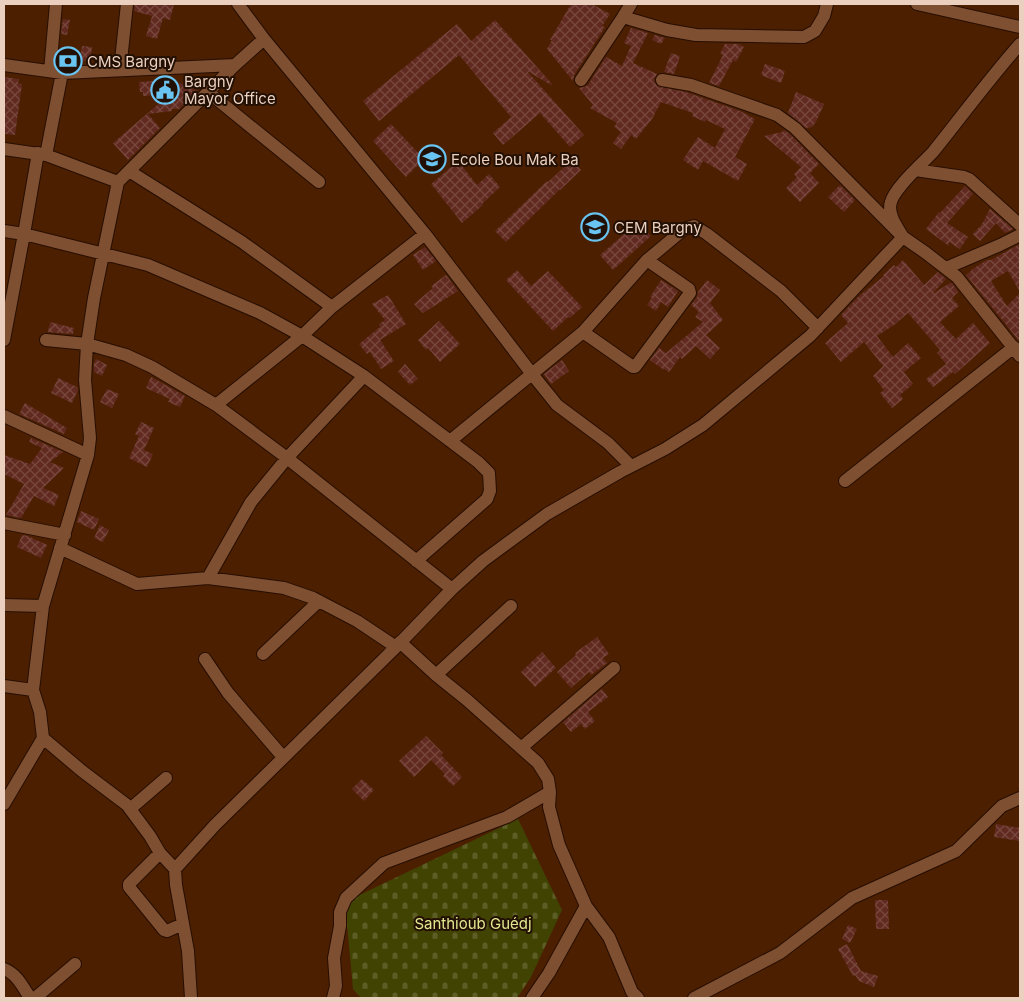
<svg xmlns="http://www.w3.org/2000/svg" width="1024" height="1002" font-family="Inter,sans-serif">
	<style>
		.cemetery { fill: url(#cemetery-stones) }
		.building { fill: url(#building-cross-hatch) }
		.lines { fill: none; stroke-linecap: round; stroke-linejoin: round }
		.street-casing { stroke: #260e01; stroke-width: 14 }
		.street { stroke: #7f4f31; stroke-width: 12 }
		.labels { text-anchor: middle; dominant-baseline: central; stroke-width: 4; stroke-linejoin: round; paint-order: stroke }
		.poi-label { font-size: 15px; fill: #ecd0bf; stroke: #231004; text-anchor: start }
		.park-label { font-size: 15px; fill: #e1e88f; stroke: #231004 }
	</style>
	<defs>
		<pattern id="cemetery-stones" width="16" height="16" patternUnits="userSpaceOnUse" patternTransform="scale(1.25)"><rect width="16" height="16" fill="#414303"/><path d="M2 7V4a2 2 0 0 1 4 0v3zM10 15v-3a2 2 0 0 1 4 0v3z" fill="#5d5d26"/></pattern>
		<pattern id="building-cross-hatch" width="8" height="8" patternUnits="userSpaceOnUse" patternTransform="scale(1.25)"><rect width="8" height="8" fill="#612a20"/><path d="M0 0l8 8M0 8l8-8" fill="none" stroke="#78483f"/></pattern>
	</defs>
	<rect width="100%" height="100%" fill="#4b1f00"/>
	<path class="cemetery" d="M518 819 562 910 531 977 517 998H361L353 989 345 902Z"/>
	<path class="building" d="M135 4H174L170 20 163 18 157 39 146 36 152 16 134 11Z
		M571 4H592L610 14 602 26 605 27 574 75 573 81 547 49 552 40H550Z
		M63 19 70 20 67 35 61 34Z
		M495 20 552 84 551 85 527 71 584 135 570 147 540 113 503 145 493 133 511 117 459 55 379 121 363 101 457 24 471 41Z
		M631 28 648 33 633 63 657 74 654 79 655 83 657 86 686 92 700 97 740 111 755 119 735 157 747 164 738 181 703 161 698 170 683 160 698 137 715 148 725 129 706 120 705 122 692 116 693 113 661 102 652 119 636 139 631 135 621 149 613 143 621 132 614 127 617 123 590 108 593 105 579 88 584 87 588 85 606 57 622 66 631 46 624 43Z
		M655 35 665 38 661 44 652 40Z
		M725 44H739L744 47 736 62 733 60 719 86 709 83 723 55 720 54Z
		M82 46 92 47 90 62 80 60Z
		M671 53 680 56 674 74 664 72Z
		M765 64 785 71 781 83 761 75Z
		M4 77 19 79 18 83 22 84 15 135 4 134Z
		M169 80 170 84 180 83 198 91 192 92V96L179 109H172V111L148 114 160 128 128 160 113 143 170 94 143 96V92H140L139 82Z
		M796 92 824 104 816 122 812 127 806 128 788 113Z
		M391 124 424 159 406 177 373 141Z
		M784 130 790 134 819 164 810 173 819 183 800 202 786 188 797 177 794 174 801 167 764 136 782 132Z
		M572 160 581 170 560 190V189L506 242 495 231 547 181 548 182Z
		M458 161 477 185 489 174 500 187 482 204 483 205 462 223 431 184Z
		M840 185 855 200 844 212 828 197Z
		M965 186 973 194 947 223 968 237 960 249 949 242V246L926 229 939 212 940 213Z
		M990 209 1013 229 1005 233 996 223 980 241 973 234 982 224Z
		M639 221 651 236 613 270 600 255Z
		M1020 244V292L1008 271 991 281 1007 306 1020 293V342L966 275 971 271V270L987 260H991Z
		M425 247 436 261 423 270 413 255Z
		M903 260 924 285 938 272 946 279 934 292V293L950 283H952L958 292 952 298 959 306 940 322 956 339 973 323 990 343 955 374 953 372 933 387 926 379 946 364 937 353 940 350 908 313 894 325 877 336 893 357 908 343 921 358 904 372 913 384 900 395 903 399 892 408 880 393 884 390 873 376 883 366 864 342 841 362 825 343 848 323 841 315 858 297 884 276 883 275 894 265 896 267Z
		M517 270 531 286 548 271 582 307 570 318 568 317 553 331 506 280Z
		M446 275 458 291 423 313 414 304 433 288 431 286Z
		M661 280 678 291 668 307 661 302 656 311 647 305 652 298 650 297Z
		M707 280 720 290 710 303 723 320 706 335 720 348 710 359 696 346 682 359 680 357 669 372 664 369V370L650 360 659 348 666 353 703 322 695 317 699 312 691 305 697 297 698 292Z
		M388 295 406 324 380 340 394 361 381 369 370 352 367 354 359 344 380 327 379 324 385 320 372 304Z
		M439 321 460 344 440 362 428 348 426 350 418 340Z
		M50 322 74 328 73 334 48 332Z
		M96 359 107 365 102 376 94 372V364Z
		M562 360 569 371 551 384 544 374Z
		M405 364 418 379 410 385 398 372Z
		M151 377 185 396 180 407 168 402 170 399 146 388Z
		M58 378 77 387 78 390 72 403 51 393Z
		M107 389 119 394 112 408 100 402Z
		M25 403 67 428 64 434 19 414Z
		M141 422 154 428 144 450 153 454 147 467 129 458 139 436 135 434Z
		M31 438 63 452 50 462 64 468 43 488 59 495 54 506 34 496 21 518 6 515 24 484 4 474V455L30 464 42 448 29 442Z
		M81 511 99 519 94 530 77 522Z
		M100 525 109 530 103 542 94 538Z
		M22 535 28 536 47 545 41 558 17 547Z
		M597 637 609 654 603 658 607 663 591 675 589 672 571 688 557 672 576 655 575 653Z
		M542 652 556 668 535 687 521 672Z
		M602 689 608 697 588 712 595 721 585 729 581 724 571 732 563 722Z
		M426 736 443 753 441 755 462 777 453 786 443 776 445 774 431 760 414 777 399 761Z
		M362 779 374 790 364 801 352 789Z
		M996 824 1020 828V841L994 837Z
		M875 900H888L889 929H876Z
		M848 925 857 929 850 943 842 939Z
		M847 944 861 971 878 976 874 987 859 981 855 975 853 976 838 949Z"/>
	<g class="lines">
		<g class="street-casing">
			<path id="street" d="M238 4 264 39 425 234 532 374 557 405 608 443 631 466
				M917 4 1020 27
				M623 17 667 30 696 35 804 37 815 31 824 16 827 4
				M4 65 62 73 235 65
				M120 70 127 4
				M50 71 56 4
				M62 73 46 155 118 182
				M581 80 623 17 631 4
				M662 80 691 85 777 115 795 128 903 237 926 253 957 277 1020 356
				M208 92 319 182
				M4 149 46 155
				M915 170 964 177 969 179 1020 225
				M129 171 242 242 332 307
				M4 231 24 234 148 265 260 313 302 336 364 376 478 462 489 473 490 491 487 499 416 561
				M946 268 1000 245 1020 235
				M583 332 633 367H635L690 293 689 289 647 260
				M4 340 24 234 38 153
				M46 340 87 344 126 355 152 367 216 405 287 458 452 589
				M216 405 302 336 332 307 425 234
				M4 416 88 455
				M450 441 583 332 647 260 684 229 694 226 707 234 781 291 818 328
				M845 481 1014 347
				M4 523 65 535
				M60 548 137 584 208 578 284 588 313 598 357 621 396 647
				M208 578 251 502 287 458 364 376
				M4 605 43 606
				M400 642 436 675 467 700 538 763 548 779 550 792 549 807 559 845 586 906 609 937 632 992 638 998
				M263 654 319 601
				M205 659 228 693 283 757
				M436 675 511 606
				M4 686 33 690
				M43 738 82 771 127 805 150 836 160 853 175 869
				M521 748 614 668
				M4 804 43 738 40 712 33 690 43 606 88 455 90 438 85 380 87 344 94 298 118 182 235 65 264 39
				M130 809 166 778
				M160 853 129 884V887L164 930 167 931 183 924
				M4 969C17 974 23 987 30 998
				M35 998 75 964
				M191 998 188 951 176 885 175 869 215 825 396 647 452 589 483 561 547 514 620 472 665 449 703 425 810 336 903 237C897 227 887 214 891 202 895 187 922 164 933 152 962 116 989 79 1020 44
				M333 998 336 986 334 958 340 926V912L346 898 384 863 507 817 550 792
				M532 998 549 973 586 906
				M694 998 780 953 852 898 956 851 1002 806 1020 798"/>
		</g>
		<use href="#street" class="street"/>
	</g>
	<defs>
		<g id="bank-ring" transform="scale(1.4375)"><circle r="9.5" fill="#231004" stroke="#69c4f1" stroke-width="1.5"/><path d="M-6-4H6V4H-6ZM0-2.3a2.3 2.3 0 1 0 0 4.6a2.3 2.3 0 1 0 0-4.6Z" fill="#69c4f1"/></g>
		<g id="civic-ring" transform="scale(1.4375)"><circle r="9.5" fill="#231004" stroke="#69c4f1" stroke-width="1.5"/><path d="M-.6-6.5H3V-4.5H.6V-3L4-1V1h2V6H-6V1h2V-1L-.6-3ZM-1.2 2.5V6h2.4V2.5Z" fill="#69c4f1"/></g>
		<g id="school-ring" transform="scale(1.4375)"><circle r="9.5" fill="#231004" stroke="#69c4f1" stroke-width="1.5"/><path d="M0-5L7-2L0 1L-7-2ZM-4 1L0 2.5L4 1V4Q0 6-4 4Z" fill="#69c4f1"/></g>
	</defs>
	<g fill-rule="evenodd">
		<use href="#bank-ring" x="68" y="61"/>
		<use href="#civic-ring" x="165" y="90"/>
		<use href="#school-ring" x="432" y="159"/>
		<use href="#school-ring" x="595" y="227"/>
	</g>
	<g class="labels">
		<g class="poi-label">
			<text x="87" y="61">CMS Bargny</text>
			<text x="184" y="81">Bargny<tspan x="184" dy="17">Mayor Office</tspan></text>
			<text x="451" y="159">Ecole Bou Mak Ba</text>
			<text x="614" y="227">CEM Bargny</text>
		</g>
		<g class="park-label">
			<text x="473" y="923">Santhioub Guédj</text>
		</g>
	</g>
	<rect width="1024" height="1002" fill="none" stroke="#ecd0bf" stroke-width="10"/>
</svg>
